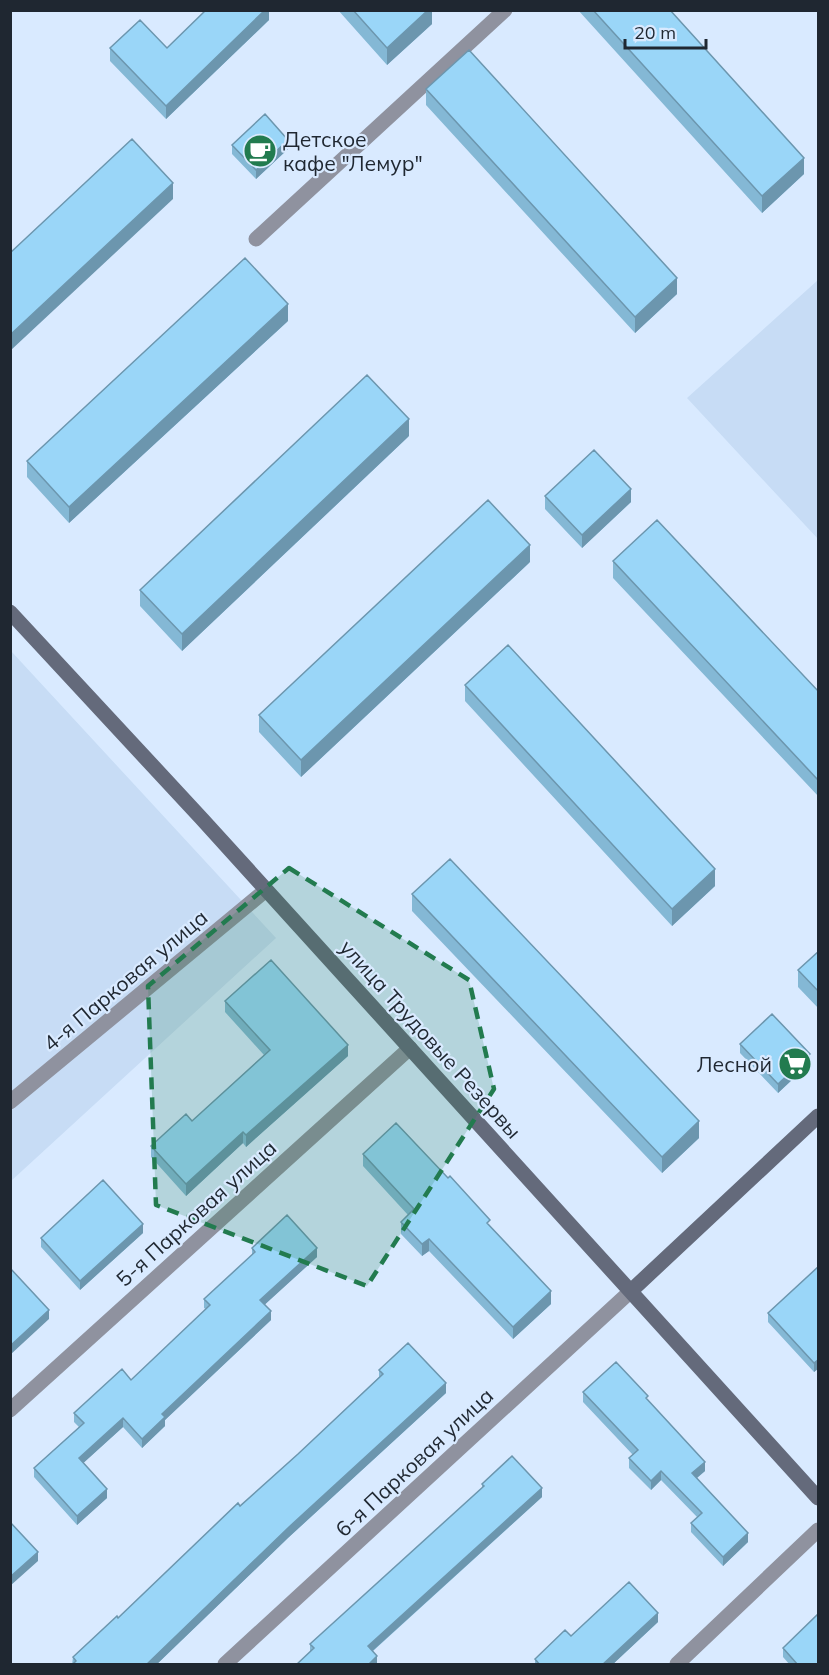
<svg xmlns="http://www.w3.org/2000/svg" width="829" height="1675" font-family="Mulish,sans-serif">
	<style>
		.built { fill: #c7dcf5 }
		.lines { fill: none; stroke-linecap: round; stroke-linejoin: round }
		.minor { stroke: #8f929f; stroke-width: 15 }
		.secondary { stroke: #646a7b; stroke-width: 15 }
		.wall { fill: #84b8d5 }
		.shaded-wall { fill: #6c96ae }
		.building { fill: #9ad6f8; stroke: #6c96ae; stroke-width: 1.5 }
		.marked { fill: #227b4f; fill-opacity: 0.2; stroke: #227b4f; stroke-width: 4.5; stroke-dasharray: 12 8; stroke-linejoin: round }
		.labels { text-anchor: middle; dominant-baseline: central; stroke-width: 4.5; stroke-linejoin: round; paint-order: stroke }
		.poi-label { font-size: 21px; fill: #1f2731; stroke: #d9eaff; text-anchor: start }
		.street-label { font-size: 21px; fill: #1f2731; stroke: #d9eaff }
	</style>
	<rect width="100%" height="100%" fill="#d9eaff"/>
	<path class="built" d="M818 280V539L687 398Z
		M11 651 276 938 11 1181Z"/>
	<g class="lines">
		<path class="minor" d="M256 239 505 10
			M10 1102 266 890
			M10 1410 410 1048
			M225 1664 632 1290
			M677 1664 818 1530"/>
		<path class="secondary" d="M10 612 202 819 818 1498
			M632 1290 818 1116"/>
	</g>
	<path class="wall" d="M203 10H269V20L166 119 110 61V48H167L205 12Z
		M338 10H432V24L387 65Z
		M578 10H670L804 174 762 213Z
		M426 89 677 294 635 333 426 105Z
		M232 145 288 149 256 179 232 154Z
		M288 321 69 523 27 477V461Z
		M409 436 182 651 140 606V590Z
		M545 496 631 502 582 548 545 509Z
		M613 561 819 692V797L613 578Z
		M530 562 301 777 259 732V715Z
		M465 685 715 886 672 926 465 701Z
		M412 894 699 1138 662 1173 412 911Z
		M819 951V1009L798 987V970Z
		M225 1001 348 1056 246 1147 243 1143 186 1196 151 1157V1146L192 1121 264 1055 225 1012Z
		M740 1044 810 1063 778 1093 740 1053Z
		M363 1154 551 1304 513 1339 429 1251 422 1256 401 1234V1222L408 1215 363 1166Z
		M143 1233 80 1290 41 1247V1238Z
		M252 1248 317 1257 265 1304 271 1320 165 1420V1426L142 1448 123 1427 83 1463 107 1498 77 1525 34 1477V1468L79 1427 74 1422V1413L131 1380 206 1309 204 1308V1299L252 1255Z
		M819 1266V1368L814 1372 768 1322V1313Z
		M379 1370 446 1393 289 1537 156 1665H72L73 1657 118 1618 298 1454 379 1377Z
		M583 1392 648 1401 705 1471 697 1478 748 1542 723 1566 691 1532V1523L698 1518 661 1480 651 1490 629 1468V1458L633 1455 583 1402Z
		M482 1484 542 1497 373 1651 377 1665 310 1652V1644L482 1488Z
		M658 1622 612 1665H535V1659L571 1636Z
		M783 1648 819 1665H790L783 1657Z"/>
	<path class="shaded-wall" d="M265 10H269V20L166 119V106Z
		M428 10H432V24L387 65V48Z
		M288 140V149L256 179V170Z
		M804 158V174L762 213V196Z
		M173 183V199L10 351V335Z
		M677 278V294L635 333V317Z
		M288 304V321L69 523V507Z
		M409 419V436L182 651V634Z
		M631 489V502L582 548V535Z
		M530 545V562L301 777V760Z
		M715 869V886L672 926V909Z
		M348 1045V1056L246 1147V1135Z
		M810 1054V1063L778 1093V1084Z
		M699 1121V1138L662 1173V1157Z
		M243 1132V1143L186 1196V1184Z
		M143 1224V1233L80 1290V1281Z
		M429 1239V1251L422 1256V1244Z
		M317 1248V1257L260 1309V1300Z
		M551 1291V1304L513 1339V1327Z
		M49 1310V1319L10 1355V1346Z
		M271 1311V1320L165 1420V1426L142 1448V1439L162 1414Z
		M819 1359V1368L814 1372V1363Z
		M446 1383V1393L289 1537 156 1665H146L289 1527Z
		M123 1418V1427L79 1467V1458Z
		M705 1462V1471L692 1482V1473Z
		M661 1471V1480L651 1490V1481Z
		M542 1488V1497L368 1655V1646Z
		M107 1489V1498L77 1525V1516Z
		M748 1533V1542L723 1566V1557Z
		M38 1552V1561L10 1586V1577Z
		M658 1613V1622L612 1665H602Z
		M377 1656V1665H368Z"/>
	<path class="building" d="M206 10H265L166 106 110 48 140 20 167 48Z
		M353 10H428L387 48Z
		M593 10H670L804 158 762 196Z
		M469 50 677 278 635 317 426 89Z
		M265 114 288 140 256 170 232 145Z
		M132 139 173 183 10 335V253Z
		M245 258 288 304 69 507 27 461Z
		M367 375 409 419 182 634 140 590Z
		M594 450 631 489 582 535 545 496Z
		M488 500 530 545 301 760 259 715Z
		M657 520 819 692V781L613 561Z
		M508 645 715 869 672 909 465 685Z
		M450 859 699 1121 662 1157 412 894Z
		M819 951V992L798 970Z
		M271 960 348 1045 246 1135 243 1132 186 1184 151 1146 186 1114 192 1121 270 1050 225 1001Z
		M772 1014 810 1054 778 1084 740 1044Z
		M396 1123 448 1178 450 1176 490 1220 487 1223 551 1291 513 1327 429 1239 422 1244 401 1222 414 1209 363 1154Z
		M103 1180 143 1224 80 1281 41 1238Z
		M287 1215 317 1248 260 1300 271 1311 162 1414 165 1417 142 1439 123 1418 79 1458 107 1489 77 1516 34 1468 84 1423 74 1413 122 1369 131 1380 210 1305 204 1299 255 1252 252 1248Z
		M819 1266V1359L814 1363 768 1313Z
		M10 1268 49 1310 10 1346Z
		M408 1343 446 1383 289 1527 146 1665H72L76 1661 73 1657 117 1616 118 1618 238 1503 240 1506 298 1454 383 1374 379 1370Z
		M616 1362 648 1396 646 1398 705 1462 692 1473 748 1533 723 1557 691 1523 702 1513 661 1471 651 1481 629 1458 638 1450 583 1392Z
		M512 1456 542 1488 368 1646 377 1656 368 1665H296L314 1648 310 1644 484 1486 482 1484Z
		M10 1522 38 1552 10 1577Z
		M629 1582 658 1613 602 1665H540L535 1659 565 1630 571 1636Z
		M817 1615 819 1616V1665H798L783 1648Z"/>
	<path class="marked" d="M289 868 469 980 494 1089 367 1286 156 1205 148 986Z"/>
	<defs>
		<g id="cafe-disc" transform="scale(1.725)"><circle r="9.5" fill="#227b4f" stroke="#d9eaff"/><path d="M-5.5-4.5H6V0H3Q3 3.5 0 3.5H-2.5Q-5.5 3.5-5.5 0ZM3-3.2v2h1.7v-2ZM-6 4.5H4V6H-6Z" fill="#fff"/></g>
		<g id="supermarket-disc" transform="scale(1.725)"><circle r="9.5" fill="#227b4f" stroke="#d9eaff"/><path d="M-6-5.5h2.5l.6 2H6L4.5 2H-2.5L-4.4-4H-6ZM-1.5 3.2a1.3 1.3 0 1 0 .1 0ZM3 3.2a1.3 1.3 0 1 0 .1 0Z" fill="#fff"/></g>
	</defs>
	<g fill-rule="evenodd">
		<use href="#cafe-disc" x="260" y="151"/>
		<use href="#supermarket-disc" x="795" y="1064"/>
	</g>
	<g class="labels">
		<g class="poi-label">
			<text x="283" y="139">Детское<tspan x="283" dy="24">кафе "Лемур"</tspan></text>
			<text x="772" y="1064" text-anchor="end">Лесной</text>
		</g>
		<g class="street-label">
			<text transform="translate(125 980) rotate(-40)">4-я Парковая улица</text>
			<text transform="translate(431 1039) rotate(48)">улица Трудовые Резервы</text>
			<text transform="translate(196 1213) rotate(-42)">5-я Парковая улица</text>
			<text transform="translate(414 1462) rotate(-43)">6-я Парковая улица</text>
		</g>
	</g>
	<rect width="829" height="1675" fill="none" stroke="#1f2731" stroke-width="24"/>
	<path d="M625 39v9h81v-9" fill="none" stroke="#1f2731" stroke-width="3"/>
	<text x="634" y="39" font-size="18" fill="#1f2731" stroke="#d9eaff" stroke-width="4.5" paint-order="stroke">20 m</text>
</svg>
